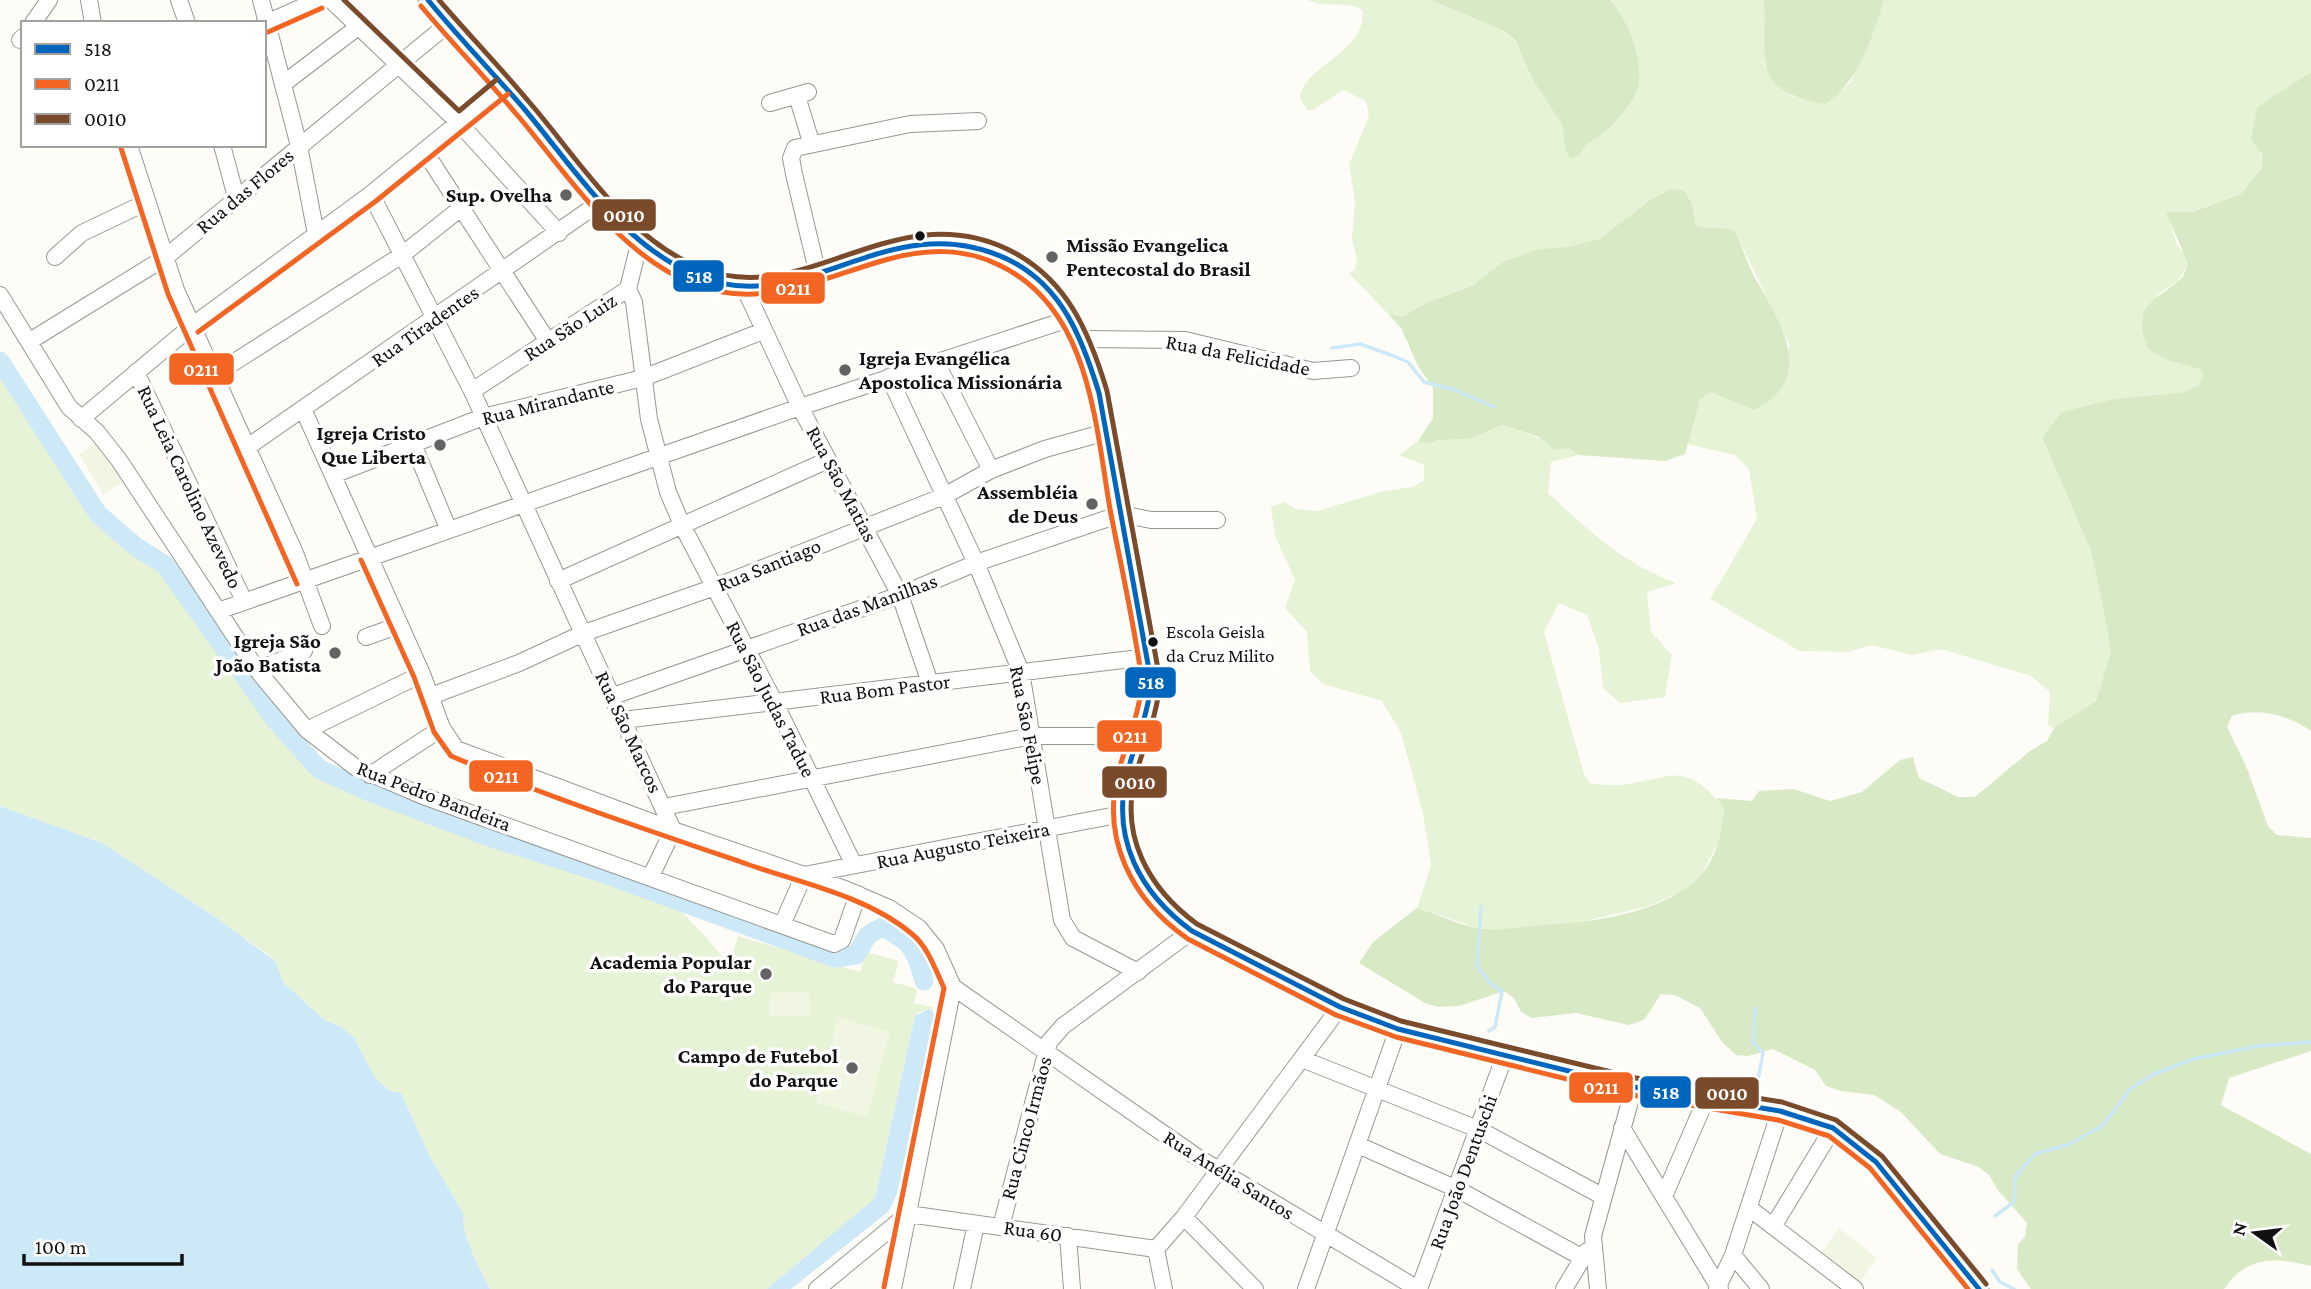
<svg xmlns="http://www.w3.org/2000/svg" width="2311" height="1289" font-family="'Crimson Pro',serif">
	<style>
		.green { fill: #e7f3d7 }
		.forest { fill: #d8eac5 }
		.pitch { fill: #f0f6e1 }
		.water { fill: #cde8f7 }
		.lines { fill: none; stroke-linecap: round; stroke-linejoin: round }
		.stream { stroke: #cde8f7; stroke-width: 3.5 }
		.river { stroke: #cde8f7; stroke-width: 19 }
		.minor-casing { stroke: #979795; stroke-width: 18 }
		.major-casing { stroke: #858482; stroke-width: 21 }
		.minor { stroke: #fffffe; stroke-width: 16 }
		.major { stroke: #ede9dc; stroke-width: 19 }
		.bus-1-casing { stroke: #fff; stroke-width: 10 }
		.bus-2-casing { stroke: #fff; stroke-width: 10 }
		.bus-3-casing { stroke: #fff; stroke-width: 10 }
		.bus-1 { stroke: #0065bd; stroke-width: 5 }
		.bus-2 { stroke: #f26522; stroke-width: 5 }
		.bus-3 { stroke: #7a4b2a; stroke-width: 5 }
		.poi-dot { fill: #646362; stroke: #fff; stroke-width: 2.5 }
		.bus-dot { fill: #111; stroke: #fff; stroke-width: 2.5 }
		.labels { text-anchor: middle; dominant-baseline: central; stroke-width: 7; stroke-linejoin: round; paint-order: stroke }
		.bus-label { font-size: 19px; fill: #111; stroke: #fff; text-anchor: start }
		.street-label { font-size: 21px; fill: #111; stroke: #fff }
		.poi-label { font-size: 21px; font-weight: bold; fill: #111; stroke: #fff; text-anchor: end }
		.line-badge { stroke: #fff; stroke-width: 2.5 }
		.badge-label { font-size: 19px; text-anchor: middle; font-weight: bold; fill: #fff }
	</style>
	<rect width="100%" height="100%" fill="#fdfcf7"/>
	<path class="green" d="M1308 0H1431L1504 31 1516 42 1544 98 1554 107 1563 124V134L1583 146 1605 131 1638 88 1635 51 1610 0H1764L1765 65 1792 96 1825 104 1850 83 1884 0H2311V72L2257 107 2262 168 2241 194 2193 212H2167L2177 245 2185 254 2187 266 2177 282 2158 294 2141 321 2148 349 2167 360 2200 369 2205 374 2198 385 2185 392 2115 399 2084 409 2042 437 2091 551 2104 612 2111 651 2096 701 2054 728 2048 725 2050 692 2031 676 1941 649 1912 655 1871 645 1848 652 1800 651 1710 599 1757 519 1749 469 1735 455 1687 444 1700 400 1710 392 1755 410 1790 346 1735 231C1720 225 1710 231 1696 225L1691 201 1684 191 1649 201 1599 239 1567 247 1538 249 1472 286 1428 302 1404 316 1389 315 1349 273 1355 270 1357 259 1352 239 1355 202 1349 164 1369 116 1366 101 1343 90 1313 110H1307L1300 98C1304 64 1368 53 1362 10 1346 0 1326 9 1308 0Z
		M0 362 42 420 81 485 164 574 202 633 265 718 306 753 427 806 660 889 706 937 721 955 727 971 738 936 860 972 867 952 899 961 893 982 917 989 914 1003 932 1007 933 1012 929 1009 918 1013 914 1020 875 1198 767 1289H490C482 1273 459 1232 464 1215L429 1155 401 1093 390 1091 375 1078 354 1038 343 1028 323 1019 284 983 275 960 217 918 102 843 0 806Z
		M1502 425 1568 448 1579 455 1551 462 1548 493C1592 533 1619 561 1676 583L1647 592 1651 632 1672 655 1665 697 1620 703 1603 688 1599 649 1587 615 1559 603 1544 632 1584 774 1591 784C1601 784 1613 786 1623 785 1673 777 1686 761 1724 808L1722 835 1701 875 1681 892 1646 907 1571 924 1502 930 1478 928 1417 908 1431 865 1423 813 1401 733 1382 701 1323 684 1310 671 1307 632 1285 608 1295 580 1275 536 1271 507 1285 502 1296 509 1317 511 1384 491 1413 487 1424 480V465L1399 455 1418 441 1430 444 1437 440 1470 439Z"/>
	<path class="forest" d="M1431 0H1610C1628 20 1644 59 1638 87 1635 100 1616 122 1606 131 1595 140 1585 142 1579 156L1571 159 1566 152 1562 124 1533 80 1516 41 1504 31Z
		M1764 0H1884C1872 38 1859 82 1825 104 1750 91 1767 61 1764 0Z
		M2311 72V731C2289 715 2257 707 2232 716L2227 727 2246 766 2268 826 2277 835 2311 838V1051L2229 1078 2221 1105 2311 1154V1266C2276 1257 2246 1256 2224 1289H2031L2017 1269 2018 1244 2025 1237 2027 1223 1997 1189 1990 1176 1979 1167 1940 1154 1901 1112 1874 1095 1841 1091 1826 1086 1815 1070 1773 1049 1748 1056 1736 1055 1722 1042 1700 1008 1675 995 1661 994 1644 1020 1629 1025 1576 1013 1532 1018 1521 1012 1514 998 1504 991 1459 1006 1438 1007 1425 1003 1359 963 1373 942 1417 908C1438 914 1457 925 1479 928 1501 932 1521 926 1543 925 1593 922 1661 914 1699 877 1717 859 1722 832 1724 808L1716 798 1752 801 1759 791 1794 789 1830 801 1862 792 1900 760 1913 757 1919 778 1958 797H1975L2030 751 2047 741 2054 728 2096 701 2111 651 2104 612 2091 551 2042 437 2062 412 2114 399 2185 392 2198 385 2204 375 2200 369 2167 360 2148 349C2146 341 2141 331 2142 322 2143 292 2187 290 2187 263 2187 258 2169 221 2166 212H2193L2241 194 2262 168V154L2251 140 2257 107Z
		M1671 189 1684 191 1691 201 1696 225C1710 231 1720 225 1735 231 1742 246 1747 262 1754 276 1779 320 1819 379 1754 410L1710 392 1700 400 1685 454 1665 461 1579 455 1568 448 1555 450 1539 437 1502 425 1470 439 1437 440 1430 444 1418 441 1433 418V387L1419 368 1401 328 1389 315 1404 316 1428 302 1472 286 1503 262 1538 249 1567 247 1599 239 1649 201Z"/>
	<path class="pitch" d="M101 440 126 480 103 494 79 454Z
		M809 991 810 1015 769 1016V993Z
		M838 1017 890 1032 867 1117 815 1103Z
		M1839 1228 1877 1258 1860 1281 1822 1252Z"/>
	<path class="water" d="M0 806 102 843 217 918 275 961 284 983 323 1019 343 1028 354 1038 375 1078 390 1091 401 1093 429 1155 464 1215C459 1231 482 1273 490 1289H0Z
		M929 1009 937 1015 897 1194 889 1211 791 1289H767L875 1198 915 1016Z"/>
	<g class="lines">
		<path class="stream" d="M1332 348 1360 344 1391 355 1408 362 1424 382 1455 390 1494 407
			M1481 907 1477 966 1489 982 1502 991 1495 1027 1489 1031
			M1755 1008 1753 1042 1763 1053 1757 1085
			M1995 1216 2014 1202 2015 1177 2035 1154 2070 1144 2103 1125 2130 1089 2152 1075 2193 1059 2258 1046 2311 1042
			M1992 1270 2000 1282 2014 1289"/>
		<path class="river" d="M0 361 98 514 135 546 165 565 276 721 319 769 370 792 492 838 602 873 835 958 856 955 868 935 882 927C911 941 916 950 924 981"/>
		<g class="minor-casing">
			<path id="minor" d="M89 0 93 23
				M179 0 187 23
				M261 0 299 146 316 234
				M331 0 459 123 559 233
				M33 23 49 0
				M264 24 318 0
				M20 40 23 37
				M283 84 358 27
				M797 96 811 142
				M770 103 808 92
				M129 145 176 290 295 553 322 626
				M222 145 236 197
				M425 152 547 340
				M371 194 472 391 673 830
				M55 257 82 233 147 202
				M818 275 794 174 791 158 795 148 910 124 978 121
				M628 289 634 302 649 419 668 492 682 525 775 703 854 865
				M745 289 800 407 900 595 930 683
				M0 295 69 407 97 432 119 460 257 670 307 730 355 767 423 796 834 944 842 940 858 894
				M1082 339 1185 340 1313 371 1351 368
				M30 341 166 257 448 24
				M936 362 991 470
				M136 372 244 601
				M214 375 402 255 461 208
				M889 377 976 563 1021 672 1062 920 1073 938 1138 972
				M472 391 628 289 639 244
				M304 411 422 674 442 728 456 749 673 830 845 889 889 908 919 928 936 949 953 987 1197 1157 1418 1289
				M81 419 193 325 371 194 502 87
				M413 444 448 528
				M246 448 602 201
				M333 475 483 417 643 378 763 331
				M558 581 828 460
				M218 611 800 407 1072 318
				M366 637 400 625
				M257 670 304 651
				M431 696 519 663 584 633 715 587 944 496 991 470 1045 449 1106 432
				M613 696 900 595 976 563 1121 514 1151 520H1217
				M623 720 1148 657
				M307 730 422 674
				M370 775 442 728
				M664 807 1032 736H1093L1138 745
				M804 875 1122 814
				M651 876 673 830
				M782 925 804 875
				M1302 1059 1480 1130 1602 1196
				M1622 1128 1720 1289
				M1358 1145 1457 1189 1583 1258
				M1665 1194 1706 1099
				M1749 1208 1855 1289
				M908 1214 1156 1249
				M1184 1217 1255 1289
				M1774 1225 1833 1128
				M1001 1227 1049 1042 1063 1026 1192 931
				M1068 1236 1072 1289
				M1156 1249 1184 1217 1340 1007
				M1156 1249 1164 1289
				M1733 1255 1761 1289
				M817 1289 908 1214
				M893 1289 953 987
				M962 1289 976 1224
				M1306 1289 1398 1029
				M1419 1289 1505 1055
				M1564 1289 1587 1251
				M1598 1289 1593 1236 1634 1087
				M1717 1289 1733 1255 1780 1111"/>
		</g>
		<g class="major-casing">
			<path id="major" d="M428 0C458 37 490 71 521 106 573 165 623 247 697 276 777 307 832 261 907 245 933 239 963 242 988 250 1096 284 1102 413 1119 507 1130 565 1143 622 1151 681 1150 715 1137 742 1127 774 1110 838 1138 897 1192 931L1340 1007 1398 1029 1634 1087 1780 1111 1833 1128 1876 1162 1904 1193 1979 1289"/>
		</g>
		<use href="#minor" class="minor"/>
		<use href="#major" class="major"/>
		<g class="bus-1-casing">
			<path id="bus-1" d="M428 0C459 38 494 74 526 111 576 171 621 243 695 275 804 322 888 203 1007 259 1062 285 1082 338 1099 393L1151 681C1149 714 1135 742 1127 774 1111 839 1140 893 1192 931L1340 1007 1398 1029 1634 1087 1780 1111 1833 1128 1876 1162 1979 1289"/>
		</g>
		<g class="bus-2-casing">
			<path id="bus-2" d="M421 6C452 43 486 78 518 116 569 176 617 253 693 284 761 311 821 278 885 260 925 249 962 247 999 265 1090 308 1095 422 1110 509 1121 566 1134 623 1142 681 1140 713 1127 740 1119 770 1100 839 1132 900 1188 939L1336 1015 1396 1037 1632 1095 1778 1120 1829 1136 1870 1168 1968 1289
				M268 32 322 8
				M121 148 168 294 297 584
				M198 332 376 201 508 94
				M361 560 414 677 434 732 451 756C546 796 644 829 741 862 796 882 866 895 912 934 928 947 935 969 944 988L884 1287"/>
		</g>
		<g class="bus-3-casing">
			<path id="bus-3" d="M344 0 459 111 496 80
				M439 0C469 35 501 68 530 103 580 161 626 238 700 268 806 310 892 195 1007 249 1066 277 1089 331 1107 391L1160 680C1158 713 1145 742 1136 774 1119 835 1148 888 1197 924L1344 999 1401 1021 1636 1078 1782 1102 1836 1120 1882 1156 1986 1284"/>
		</g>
		<use href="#bus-1" class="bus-1"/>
		<use href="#bus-2" class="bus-2"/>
		<use href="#bus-3" class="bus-3"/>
	</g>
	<g class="poi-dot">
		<circle cx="566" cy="195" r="7"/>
		<circle cx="1052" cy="257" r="7"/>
		<circle cx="845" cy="370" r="7"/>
		<circle cx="440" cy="445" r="7"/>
		<circle cx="1092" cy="504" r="7"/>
		<circle cx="335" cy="653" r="7"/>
		<circle cx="766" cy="974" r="7"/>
		<circle cx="852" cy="1068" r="7"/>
	</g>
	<g class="bus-dot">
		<circle cx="920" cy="236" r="6"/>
		<circle cx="1153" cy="642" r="6"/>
	</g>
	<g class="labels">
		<g class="bus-label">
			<text x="1166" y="631">Escola Geisla<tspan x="1166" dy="24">da Cruz Milito</tspan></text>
		</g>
		<g class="street-label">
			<text transform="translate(245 191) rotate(-40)">Rua das Flores</text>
			<text transform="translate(425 326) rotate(-35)">Rua Tiradentes</text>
			<text transform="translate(570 327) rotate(-33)">Rua São Luiz</text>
			<text transform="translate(1238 355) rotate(11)">Rua da Felicidade</text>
			<text transform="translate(548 402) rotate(-14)">Rua Mirandante</text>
			<text transform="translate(842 484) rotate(62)">Rua São Matias</text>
			<text transform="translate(190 487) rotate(65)">Rua Leia Carolino Azevedo</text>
			<text transform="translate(769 565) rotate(-22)">Rua Santiago</text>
			<text transform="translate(867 605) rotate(-20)">Rua das Manilhas</text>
			<text transform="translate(885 689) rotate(-7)">Rua Bom Pastor</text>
			<text transform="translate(771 699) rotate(63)">Rua São Judas Tadue</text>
			<text transform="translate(1028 725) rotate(79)">Rua São Felipe</text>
			<text transform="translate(629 732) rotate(65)">Rua São Marcos</text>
			<text transform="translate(434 796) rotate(21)">Rua Pedro Bandeira</text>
			<text transform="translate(963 845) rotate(-11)">Rua Augusto Teixeira</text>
			<text transform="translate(1026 1128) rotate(-75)">Rua Cinco Irmãos</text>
			<text transform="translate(1463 1172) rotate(-70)">Rua João Dentuschi</text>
			<text transform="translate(1229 1175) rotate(32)">Rua Anélia Santos</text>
			<text transform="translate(1033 1231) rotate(8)">Rua 60</text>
		</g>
		<g class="poi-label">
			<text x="552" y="195">Sup. Ovelha</text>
			<text x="1066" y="245" text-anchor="start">Missão Evangelica<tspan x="1066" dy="24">Pentecostal do Brasil</tspan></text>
			<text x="859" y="358" text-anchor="start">Igreja Evangélica<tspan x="859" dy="24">Apostolica Missionária</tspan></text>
			<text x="426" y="433">Igreja Cristo<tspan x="426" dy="24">Que Liberta</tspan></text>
			<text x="1078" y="492">Assembléia<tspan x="1078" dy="24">de Deus</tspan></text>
			<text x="321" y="641">Igreja São<tspan x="321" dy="24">João Batista</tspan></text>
			<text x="752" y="962">Academia Popular<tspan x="752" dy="24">do Parque</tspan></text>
			<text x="838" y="1056">Campo de Futebol<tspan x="838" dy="24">do Parque</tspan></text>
		</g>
	</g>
	<g class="line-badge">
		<rect x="591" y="198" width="66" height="34" rx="7" fill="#7a4b2a"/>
		<rect x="672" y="259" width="53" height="34" rx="7" fill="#0065bd"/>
		<rect x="760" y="271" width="66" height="34" rx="7" fill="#f26522"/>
		<rect x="168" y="352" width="67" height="34" rx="7" fill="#f26522"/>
		<rect x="1124" y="666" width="53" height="33" rx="7" fill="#0065bd"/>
		<rect x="1096" y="719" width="67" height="34" rx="7" fill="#f26522"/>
		<rect x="468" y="759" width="66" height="34" rx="7" fill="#f26522"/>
		<rect x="1101" y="765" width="67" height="34" rx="7" fill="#7a4b2a"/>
		<rect x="1568" y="1071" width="66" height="33" rx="7" fill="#f26522"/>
		<rect x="1639" y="1075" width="53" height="34" rx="7" fill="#0065bd"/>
		<rect x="1694" y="1076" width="66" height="34" rx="7" fill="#7a4b2a"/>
	</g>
	<g class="badge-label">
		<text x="624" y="222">0010</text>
		<text x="699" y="283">518</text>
		<text x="793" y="295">0211</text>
		<text x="201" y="376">0211</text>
		<text x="1151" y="689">518</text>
		<text x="1130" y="743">0211</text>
		<text x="501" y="783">0211</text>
		<text x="1135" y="789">0010</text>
		<text x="1601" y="1094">0211</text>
		<text x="1666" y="1099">518</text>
		<text x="1727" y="1100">0010</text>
	</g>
	<rect x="21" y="21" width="245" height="126" fill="#ffffff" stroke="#a0a0a0" stroke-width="2"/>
	<rect x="35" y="44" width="35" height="10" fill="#0065bd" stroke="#a0a0a0" stroke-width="2"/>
	<text x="84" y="56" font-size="21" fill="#111111">518</text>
	<rect x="35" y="79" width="35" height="10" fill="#f26522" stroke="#a0a0a0" stroke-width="2"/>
	<text x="84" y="91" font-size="21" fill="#111111">0211</text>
	<rect x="35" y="114" width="35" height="10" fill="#7a4b2a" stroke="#a0a0a0" stroke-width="2"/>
	<text x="84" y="126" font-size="21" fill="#111111">0010</text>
	<g transform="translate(2255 1233) rotate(284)" stroke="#ffffff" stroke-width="5" paint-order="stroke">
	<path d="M0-5L12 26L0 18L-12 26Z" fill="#111111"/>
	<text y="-10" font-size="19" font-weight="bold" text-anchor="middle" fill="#111111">N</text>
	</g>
	<path d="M24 1254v10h158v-10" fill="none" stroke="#111111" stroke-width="3.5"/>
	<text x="35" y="1254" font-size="21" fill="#111111" stroke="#ffffff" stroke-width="5" paint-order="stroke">100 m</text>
</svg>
